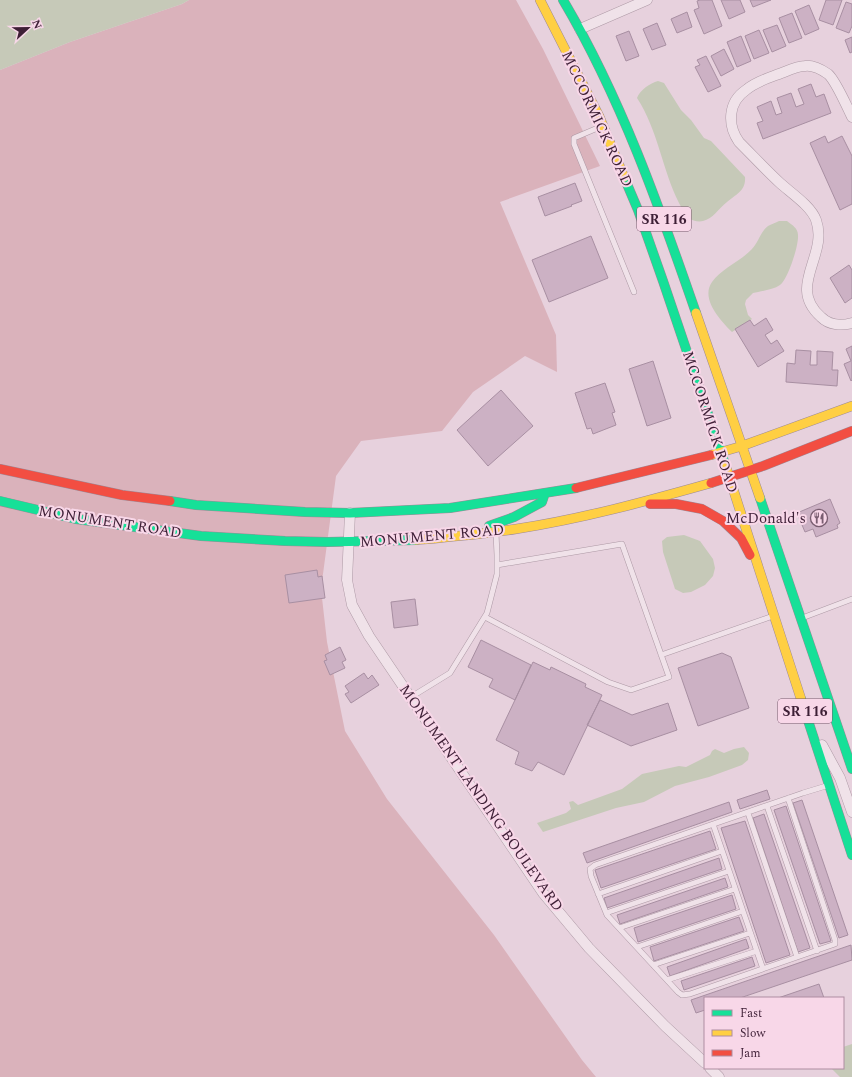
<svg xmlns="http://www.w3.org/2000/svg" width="852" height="1077" font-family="Spectral,serif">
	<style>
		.green { fill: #dab2bb }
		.water { fill: #c6c9b8 }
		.building { fill: #ccb1c4; stroke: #a88fa2 }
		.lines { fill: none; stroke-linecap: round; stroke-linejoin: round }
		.lane-casing { stroke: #ad99a5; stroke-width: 6 }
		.street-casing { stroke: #ad99a5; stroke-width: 11 }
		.fast-casing { stroke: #9d8996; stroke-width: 10 }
		.slow-casing { stroke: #9d8996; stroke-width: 10 }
		.jam-casing { stroke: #9d8996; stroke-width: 10 }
		.lane { stroke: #f0e2e9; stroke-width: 5 }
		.street { stroke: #f0e2e9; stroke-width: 10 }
		.fast { stroke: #16e098; stroke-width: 9 }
		.slow { stroke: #ffcf43; stroke-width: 9 }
		.jam { stroke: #f24e42; stroke-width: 9 }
		.labels { text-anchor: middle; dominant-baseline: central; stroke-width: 4; stroke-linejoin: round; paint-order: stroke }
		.shield { fill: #f8d7e8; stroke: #76566b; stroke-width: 1 }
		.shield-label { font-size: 14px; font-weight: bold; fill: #3e1f36 }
		.street-label { font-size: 15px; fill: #3e1f36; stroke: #f8d7e8 }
		.poi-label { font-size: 15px; fill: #3e1f36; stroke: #f8d7e8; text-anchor: end }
	</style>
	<rect width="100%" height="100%" fill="#e7d1dd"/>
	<path class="green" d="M189 0H516L543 49 600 166 500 202 556 335 557 372 525 356 473 392 442 431 361 441 336 476 321 589 327 642 345 731 387 799 494 935 582 1060 596 1077H0V70L70 42 182 4Z"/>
	<path class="water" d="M0 0H189L182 4 70 42 0 70Z
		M658 81 664 83 681 110 691 120 704 138 711 141 745 177C746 191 736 194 727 202 719 208 713 219 703 221 699 222 692 221 689 218 684 215 682 208 679 203 662 169 658 130 637 98 640 90 650 83 658 81Z
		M779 221H787C792 225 798 228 798 235 799 245 788 279 780 285 773 290 761 291 753 293L746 300 745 304 748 315 752 319 732 332C721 321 700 299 712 282 721 269 741 261 752 249 758 243 761 231 768 226 771 224 776 223 779 221Z
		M684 535 700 541 713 559 715 568 713 576 705 585 691 592 683 593 675 589 663 552 662 541 667 537Z
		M744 747 749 753 748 760 742 765 709 777 675 786 644 802 616 808 543 832 537 823 566 813 571 809 569 802 573 801 578 805 622 789 642 774 679 766 686 767 710 755 712 751 715 749 724 753 734 749Z
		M852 1044V1077H840L831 1068H843V1047Z"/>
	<path class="building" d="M700 0H712L722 26 704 34 694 10 699 8 697 1Z
		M721 0H740L745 12 729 19Z
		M750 0H771L753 7Z
		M826 0H842L833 25 819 20Z
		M846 2 852 4V26L849 33 836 28Z
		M809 5 819 29 805 35 795 11Z
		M687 12 692 27 677 33 671 19Z
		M792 13 802 38 789 43 779 18Z
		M657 23 666 45 652 50 643 29Z
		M777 25 786 46 772 52 763 30Z
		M759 30 769 53 754 59 745 36Z
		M629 31 639 56 626 61 616 36Z
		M741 36 751 61 737 67 727 42Z
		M852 37V52L850 53 845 40Z
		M724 49 734 69 721 76 711 56Z
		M706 56 721 86 708 92 695 67 700 65 697 60Z
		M811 84 816 97 824 94 831 113 763 139 757 123 763 121 757 107 771 101 776 115 782 113 777 98 791 93 796 107 804 104 798 89Z
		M825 136 828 143 842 136 852 156V204L840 210 810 143Z
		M575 183 582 201 571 205 572 206 545 216 538 197Z
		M591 236 608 278 549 302 532 260Z
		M849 265 852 270V298L845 303 830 278Z
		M766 318 773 330 765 335 771 344 777 340 784 351 758 367 735 329 750 320 754 326Z
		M852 346V380L851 381 844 364 851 361 846 349Z
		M796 350 811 351 810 365H817V351L833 352 832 370H838L837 386 786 382 787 363 795 364Z
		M653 361 671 418 647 426 629 369Z
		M605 383 615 412 612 413 616 425 593 434 591 428 587 429 575 393Z
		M501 390 533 426 488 466 457 430Z
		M830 499 840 523 837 525 838 528 816 537 813 529 805 532 797 513Z
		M317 570 318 577 322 576 325 598 289 603 285 575Z
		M415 599 418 625 394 628 391 602Z
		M481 640 531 665 515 700 489 687 493 679 468 667Z
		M340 647 346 660 342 662 345 668 330 675 324 661 327 660 325 655Z
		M722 653 731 657 749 708 698 726 678 668Z
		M533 662 550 670 551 667 586 684 585 687 602 695 564 775 538 762 532 771 515 764 519 752 496 740Z
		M364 673 368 679 372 675 379 685 351 703 345 694 349 692 345 686Z
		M600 700 632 715 668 703 677 730 631 746 587 725Z
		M767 790 770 799 740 809 737 800Z
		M802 800 848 935 839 938 793 803Z
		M729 802 732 812 587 863 583 853Z
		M786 806 831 941 820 944 774 810Z
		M764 814 810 948 798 952 753 818Z
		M745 821 790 955 766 963 721 828Z
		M710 831 716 849 601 888 595 870Z
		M719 858 722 869 607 908 604 898Z
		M725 878 728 887 620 924 617 915Z
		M732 895 736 909 638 942 634 928Z
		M739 917 744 931 654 961 650 947Z
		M746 939 749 948 670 976 667 967Z
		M851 945 852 960 740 998H705V1010L696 1013 691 1000Z
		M752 957 755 966 684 990 681 981Z
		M819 984 824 998H778Z"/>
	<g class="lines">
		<g class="lane-casing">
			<path id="lane" d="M600 127 574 138V144L634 292
				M485 617 608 682 631 690 669 677 622 544 497 565
				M802 618 852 599
				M661 655 773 616
				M411 697 450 673 487 613 497 574V555L496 533
				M788 798 835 940V944L690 994 682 995 678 992 607 915 591 876 590 869 595 865 803 793 826 786
				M767 806 817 951
				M748 813 797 957
				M713 824 763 969
				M598 894 722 851
				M606 913 729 871
				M619 928 735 889
				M637 947 743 911
				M653 965 750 933
				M667 980 757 951"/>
		</g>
		<g class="street-casing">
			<path id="street" d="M580 29 647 0
				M852 117C847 107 836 81 828 74 822 70 813 65 805 66 797 66 787 71 779 74 768 78 755 82 746 90 728 102 727 125 739 142 753 156 766 170 780 183 791 193 811 206 816 220 829 256 786 286 821 317 829 325 841 326 852 323
				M350 513 347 580 352 605 369 636 543 893 589 948 665 1026 705 1063
				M822 745 840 778 852 812
				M710 1068 719 1077"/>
		</g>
		<g class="fast-casing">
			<path id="fast" d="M563 0C621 98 659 206 696 313
				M624 177 638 210 663 281 725 464
				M760 498 852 769
				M0 501 76 519 201 536 285 541 327 542 416 540
				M170 501 196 505 305 512 350 513 450 508 576 488
				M489 526 514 517 542 502 545 493
				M801 699 852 855"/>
		</g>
		<g class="slow-casing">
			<path id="slow" d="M540 0 599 116 624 177
				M696 313 760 498
				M711 455 742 446 852 406
				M725 464 801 699
				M416 540C449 537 483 534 516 529 582 519 647 501 711 483"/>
		</g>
		<g class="jam-casing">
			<path id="jam" d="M0 469 122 495 170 501
				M711 483 763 466 852 431
				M576 488 711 455
				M650 504H676L702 509 723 521 741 538 750 555"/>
		</g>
		<use href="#lane" class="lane"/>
		<use href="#street" class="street"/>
		<use href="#fast" class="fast"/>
		<use href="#slow" class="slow"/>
		<use href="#jam" class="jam"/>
	</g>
	<defs>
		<g id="restaurant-ring" transform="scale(0.9)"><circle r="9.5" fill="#f8d7e8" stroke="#795d70" stroke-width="1.5"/><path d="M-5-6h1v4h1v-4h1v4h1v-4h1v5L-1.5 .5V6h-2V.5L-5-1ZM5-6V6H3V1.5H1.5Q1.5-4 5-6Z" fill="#795d70"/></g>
	</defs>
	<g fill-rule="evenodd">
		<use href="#restaurant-ring" x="819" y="518"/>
	</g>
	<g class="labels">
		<g class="shield">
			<rect x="637" y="207" width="54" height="24" rx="3"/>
			<rect x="778" y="699" width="54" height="24" rx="3"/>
		</g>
		<g class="shield-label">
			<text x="664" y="219">SR 116</text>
			<text x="805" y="711">SR 116</text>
		</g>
		<g class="street-label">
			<text transform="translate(597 119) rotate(65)">MCCORMICK ROAD</text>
			<text transform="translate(710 422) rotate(72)">MCCORMICK ROAD</text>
			<text transform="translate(110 522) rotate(9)">MONUMENT ROAD</text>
			<text transform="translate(432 536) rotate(-5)">MONUMENT ROAD</text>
			<text transform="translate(481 798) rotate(55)">MONUMENT LANDING BOULEVARD</text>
		</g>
		<g class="poi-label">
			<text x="806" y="518">McDonald's</text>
		</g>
	</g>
	<rect x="704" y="997" width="140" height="72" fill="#f8d7e8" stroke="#ae8da1"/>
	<rect x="712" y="1010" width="20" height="6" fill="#16e098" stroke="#ae8da1"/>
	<text x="740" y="1017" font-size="12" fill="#3e1f36">Fast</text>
	<rect x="712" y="1030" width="20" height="6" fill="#ffcf43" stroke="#ae8da1"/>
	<text x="740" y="1037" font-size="12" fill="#3e1f36">Slow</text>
	<rect x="712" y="1050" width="20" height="6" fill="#f24e42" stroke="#ae8da1"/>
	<text x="740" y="1057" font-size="12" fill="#3e1f36">Jam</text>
	<g transform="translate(28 28) rotate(68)" stroke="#f8d7e8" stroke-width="3" paint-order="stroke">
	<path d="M0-3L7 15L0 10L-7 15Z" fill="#3e1f36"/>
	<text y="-6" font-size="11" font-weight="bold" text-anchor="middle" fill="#3e1f36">N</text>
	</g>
</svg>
